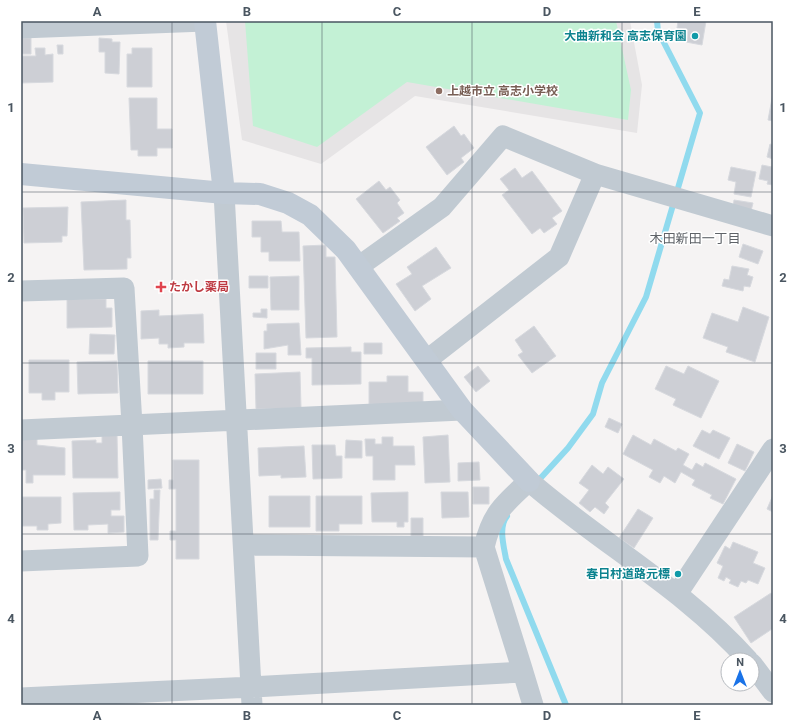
<svg xmlns="http://www.w3.org/2000/svg" width="794" height="726" font-family="Roboto,'Noto Sans JP',sans-serif">
	<style>
		.education { fill: #e6e4e5 }
		.green { fill: #c3f1d5 }
		.lines { fill: none; stroke-linecap: round; stroke-linejoin: round }
		.stream { stroke: #90daee; stroke-width: 6 }
		.building { fill: #cdcfd5; stroke: #d7d9de }
		.street { stroke: #c1cad2; stroke-width: 21 }
		.secondary { stroke: #c1cbd6; stroke-width: 22 }
		.grid { fill: none; stroke: #4a5661; stroke-width: 1; stroke-opacity: 0.55 }
		.culture-dot { fill: #0f9aa8; stroke: #fff; stroke-width: 1.5 }
		.education-dot { fill: #8d6e63; stroke: #fff; stroke-width: 1.5 }
		.health-dot { fill: #e0444e; stroke: #fff; stroke-width: 1.5 }
		.labels { text-anchor: middle; dominant-baseline: central; stroke-width: 3; stroke-linejoin: round; paint-order: stroke }
		.culture-label { font-size: 12px; font-weight: bold; fill: #0d838f; stroke: #fff; text-anchor: end }
		.education-label { font-size: 12px; font-weight: bold; fill: #785e54; stroke: #fff; text-anchor: start }
		.health-label { font-size: 12px; font-weight: bold; fill: #be3a42; stroke: #fff; text-anchor: start }
		.neighbourhood-label { font-size: 13px; fill: #5f6368; stroke: #fff }
		.neatline { fill: none; stroke: #4a5661; stroke-width: 1.5 }
		.grid-label { font-size: 13px; text-anchor: middle; font-weight: bold; fill: #4a5661 }
	</style>
	<rect width="100%" height="100%" fill="#f5f3f3"/>
	<path class="education" d="M226 21H630L642 85 637 133 415 96 321 164 242 140Z"/>
	<path class="green" d="M245 21H616L631 90 628 120 407 82 317 147 253 126Z"/>
	<g class="lines">
		<path class="stream" d="M537 482 568 448 593 414 602 383 646 297 700 113 658 31 657 21
			M507 516C498 527 504 547 506 559L566 705"/>
	</g>
	<path class="building" d="M678 21H706L702 45 686 42 688 30 677 28Z
		M21 38H31V54H21Z
		M99 38 112 39V42H120L119 74 105 73V52H99Z
		M57 45H63V54H58Z
		M35 48H45V55L53 54V82L21 83V56H36Z
		M132 48H152V87H127V54H132Z
		M773 93V121L768 120Z
		M129 98H157V129H172V148H157V156H138V150H131Z
		M454 126 461 136 464 134 474 148 461 158 464 162 447 175 426 147Z
		M770 144 773 145V159L767 157Z
		M773 163V185L767 184 768 181 759 179 762 165 772 167Z
		M731 167 756 172 751 197 734 194 736 182 728 180Z
		M515 168 522 178 532 171 562 211 552 218 557 224 544 233 540 228 532 234 502 195 509 190 500 179Z
		M379 181 386 190 390 187 400 200 397 203 404 213 397 218 400 221 383 233 356 199Z
		M126 200V220H130L131 258H127V269L84 270 81 202Z
		M734 200 753 203 751 211 733 208Z
		M68 207 67 236H62V242L24 243 23 208Z
		M252 221H281L282 232H299L300 261H269V252H261V237H252Z
		M743 244 763 251 758 264 739 257Z
		M326 245V257H335L337 337 306 338 303 246Z
		M436 247 451 268 422 286 431 299 415 311 396 284 412 274 407 267Z
		M732 266 749 269 747 275 753 277 750 287 744 286 743 291 722 286 724 279 729 280Z
		M249 276H268V288H249Z
		M299 276V310H271L270 277Z
		M67 299H106V308H112V327L67 328Z
		M743 307 769 317 755 362 726 352 728 347 703 338 712 313 738 322Z
		M261 309H267V318L253 317V313H261Z
		M159 310V316L203 314 204 343H184V347L168 348V344H159V338L141 339V311Z
		M299 323 301 355H288V345L264 349V331H267V324Z
		M534 326 556 356 532 373 518 355 523 352 515 340Z
		M90 334 115 335 114 354H89Z
		M364 343H382V354H364Z
		M351 347V352H361V384L312 385V358H306V348Z
		M256 353H276V369H256Z
		M29 360H69V392H55V400H42V393H29Z
		M117 361 118 393 78 394 77 362Z
		M148 361H203V394H148Z
		M478 366 490 381 476 392 464 377Z
		M666 366 684 374 688 366 719 381 701 418 673 405 676 399 655 389Z
		M300 372 301 408 256 409 255 374Z
		M387 376H408V392H423V408L369 404V382H387Z
		M609 418 622 424 618 433 605 427Z
		M702 430 710 434 713 430 730 438 719 459 693 446Z
		M117 435 118 478H73L72 441 96 440V443H102V436Z
		M448 435 450 482 425 483 423 437Z
		M633 435 651 445 654 439 676 451 678 448 689 454 683 465 692 470 696 463 703 467 705 463 736 479 723 504 710 498 712 495 692 485 695 480 681 472 675 483 664 476 660 483 649 477 653 470 623 454Z
		M382 437H393V446H414L415 465H395V480H373V456H366L365 439H375V444H382Z
		M21 438H37V445L65 448V475H33V483H26V470H21Z
		M346 440 362 441V458H345Z
		M737 444 754 452 745 471 728 463Z
		M312 445H335L336 456H342V478L313 479Z
		M304 446 306 477 281 478V475L259 476 258 448Z
		M173 460H199V559H176V540H170V531H176V489H169V480H173Z
		M479 462 480 480 458 481V463Z
		M592 465 603 474 608 467 624 479 605 503 609 507 604 514 595 507 590 512 579 503 589 490 579 483Z
		M161 479 162 488 148 489V480Z
		M473 487H489V504H473Z
		M154 490H160L158 540H150V499H154Z
		M120 492V510H111V516H124V532L108 533V524L88 525V530H74L73 493Z
		M408 492V522H404V527H397V522H372L371 493Z
		M441 492H468L469 517 442 518Z
		M773 495V512L767 509Z
		M269 496H310V527H269Z
		M316 496H362V524H339V531H316Z
		M22 497H61V523L48 524V530H37V526H22Z
		M638 509 653 518 634 548 619 538Z
		M411 518H423V539H411Z
		M733 542 758 552 753 563 765 568 758 584 748 580 746 583 741 581 738 587 729 583 731 580 726 577 724 581 718 578 723 566 717 563 725 546 730 549Z
		M771 593 773 595V631L772 629 751 643 734 617Z"/>
	<g class="lines">
		<path class="street" d="M21 28 205 21
			M224 193 252 705
			M358 267 442 207 503 136 595 174 773 226
			M21 291 124 288 132 425 138 556 21 561
			M427 360 559 257 595 174
			M21 430 462 410
			M244 545 484 547C492 513 504 504 529 481 600 543 685 589 748 660
			M677 594 773 449
			M752 664 773 692
			M523 672 533 705
			M21 698 252 687 523 672 484 547"/>
		<path class="secondary" d="M205 21 224 193
			M21 174 224 193 260 194 288 203 310 215 346 250 462 410 529 481"/>
	</g>
	<path class="grid" d="M172 21V705M322 21V705M472 21V705M622 21V705M21 192H773M21 363H773M21 534H773"/>
	<g class="culture-dot">
		<circle cx="695" cy="36" r="4"/>
		<circle cx="678" cy="574" r="4"/>
	</g>
	<circle class="education-dot" cx="439" cy="91" r="4"/>
	<path class="health-dot" d="M159 281h4v4h4v4h-4v4h-4v-4h-4v-4h4z"/>
	<g class="labels">
		<g class="culture-label">
			<text x="687" y="36">大曲新和会 高志保育園</text>
			<text x="670" y="574">春日村道路元標</text>
		</g>
		<g class="education-label">
			<text x="447" y="91">上越市立 高志小学校</text>
		</g>
		<g class="health-label">
			<text x="169" y="287">たかし薬局</text>
		</g>
		<g class="neighbourhood-label">
			<text x="695" y="238">木田新田一丁目</text>
		</g>
	</g>
	<rect width="794" height="726" fill="none" stroke="#ffffff" stroke-width="44"/>
	<g transform="translate(740 672)"><circle r="19" fill="#ffffff" stroke="#b7bbc0"/>
	<path d="M0-3L7 15L0 10L-7 15Z" fill="#1a73e8"/>
	<text y="-6" font-size="11" font-weight="bold" text-anchor="middle" fill="#4a5661">N</text>
	</g>
	<rect x="22" y="22" width="750" height="682" class="neatline"/>
	<g class="grid-label">
		<text x="97" y="16">A</text>
		<text x="247" y="16">B</text>
		<text x="397" y="16">C</text>
		<text x="547" y="16">D</text>
		<text x="697" y="16">E</text>
		<text x="11" y="112">1</text>
		<text x="783" y="112">1</text>
		<text x="11" y="282">2</text>
		<text x="783" y="282">2</text>
		<text x="11" y="453">3</text>
		<text x="783" y="453">3</text>
		<text x="11" y="623">4</text>
		<text x="783" y="623">4</text>
		<text x="97" y="720">A</text>
		<text x="247" y="720">B</text>
		<text x="397" y="720">C</text>
		<text x="547" y="720">D</text>
		<text x="697" y="720">E</text>
	</g>
</svg>
